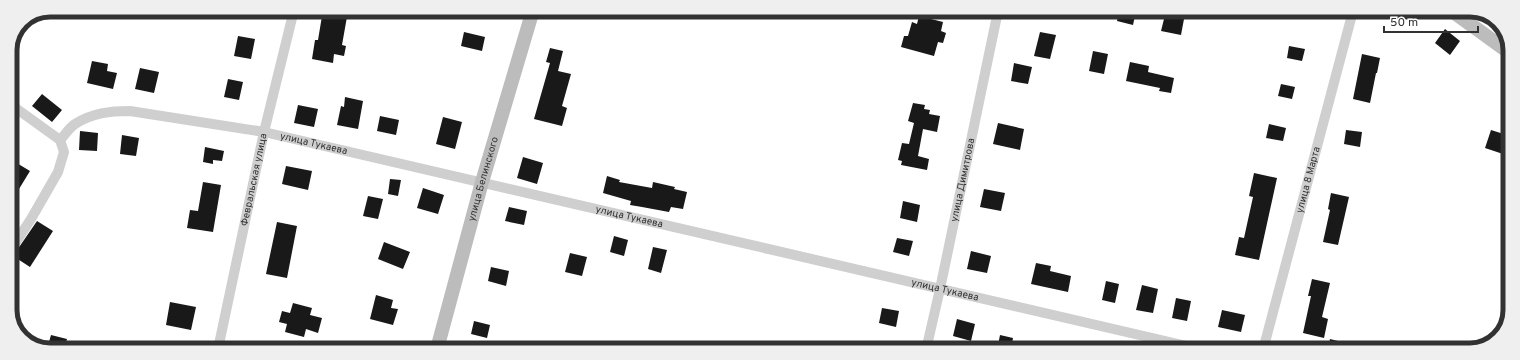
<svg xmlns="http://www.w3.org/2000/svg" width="1520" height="360" font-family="Overpass,sans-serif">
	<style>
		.building { fill: #191919 }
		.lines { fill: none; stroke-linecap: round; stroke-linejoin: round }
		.street { stroke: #cfcfcf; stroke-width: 10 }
		.secondary { stroke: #bcbcbc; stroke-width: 14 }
		.labels { text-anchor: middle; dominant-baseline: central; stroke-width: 4; stroke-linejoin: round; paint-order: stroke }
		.street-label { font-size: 10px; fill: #323232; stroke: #fff }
		.rim { fill: none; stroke: #323232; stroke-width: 5 }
	</style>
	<rect width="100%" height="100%" fill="#fff"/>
	<path class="building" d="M323 10 348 11 342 45 346 46 344 56 334 54 333 63 312 59 315 40H318Z
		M1119 11H1136L1133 25 1117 21Z
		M1166 11H1177L1176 18 1184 19 1181 35 1161 31Z
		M919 16 943 22 941 31 946 33 943 43 938 42 934 56 901 47 904 36H908L912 22 917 24Z
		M1445 29 1460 41 1450 55 1435 43Z
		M464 32 485 37 482 51 461 46Z
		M1040 32 1056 35 1050 59 1034 56Z
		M238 36 255 39 251 59 234 56Z
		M1289 46 1305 49 1302 61 1287 58Z
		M550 48 563 51 558 71 571 74 562 106 567 108 562 126 534 119 550 63 546 62Z
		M1093 51 1108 54 1104 74 1089 71Z
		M1362 54 1380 58 1377 73H1376L1370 103 1353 99Z
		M92 61 108 64 107 71 117 73 113 89 87 83Z
		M1130 62 1149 66 1148 72 1174 78 1171 93 1159 91 1160 88 1126 81Z
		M1014 63 1032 67 1028 84 1011 81Z
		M140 68 159 72 154 93 135 89Z
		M228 79 243 82 239 100 224 97Z
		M1281 84 1295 87 1292 99 1278 96Z
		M42 94 62 110 52 122 32 106Z
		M345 97 363 101 358 129 337 125 341 106 344 107Z
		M913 103 925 105 924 109 930 110 929 114 940 116 937 132 923 129 918 156 929 159 927 170 901 165 902 161 898 160 902 143 909 144 914 123 908 121Z
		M298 105 318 109 314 127 294 123Z
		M380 116 399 120 396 135 377 131Z
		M443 117 462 122 455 149 436 144Z
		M998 123 1024 129 1020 150 993 144Z
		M1269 124 1286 128 1283 141 1266 138Z
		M1346 130 1362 132 1360 147 1344 144Z
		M1491 130 1510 136 1509 156 1485 148Z
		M80 131 98 133 97 151 79 150Z
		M122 135 139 138 136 156 120 154Z
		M205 147 224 151 222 161 213 160V164L203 162Z
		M523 157 543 163 537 184 517 178Z
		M10 159 30 171 19 189 10 184Z
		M286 166 312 171 308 190 282 184Z
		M1254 173 1277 178 1259 260 1235 255 1239 237 1244 238 1253 197 1249 196Z
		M607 176 620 180 619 182 652 188 653 182 675 187 674 189 687 192 683 209 671 207 669 212 642 207 630 205 631 201 603 193Z
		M390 179 401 180 398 196 388 194Z
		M203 182 221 185 213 232 187 228 190 210 198 211Z
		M423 188 444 195 438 214 417 208Z
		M984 189 1005 193 1001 211 980 207Z
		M1331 193 1349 197 1338 245 1323 242 1330 210 1328 209Z
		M368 196 383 199 378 219 363 216Z
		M903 201 920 205 917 222 900 218Z
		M509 207 527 211 524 225 505 221Z
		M37 221 53 231 30 267 13 256Z
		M277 222 297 226 287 278 266 274Z
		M614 236 628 240 624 256 610 252Z
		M897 238 913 241 909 256 893 252Z
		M384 242 410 252 403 269 378 259Z
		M653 247 667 250 661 273 648 269Z
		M971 251 991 256 987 273 967 269Z
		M570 253 587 257 582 276 565 272Z
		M1036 263 1051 266 1050 271 1071 276 1068 292 1031 284Z
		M491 267 509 271 506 286 488 281Z
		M1312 279 1330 283 1322 317 1328 319 1324 338 1303 333 1311 296H1308Z
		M1106 281 1119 284 1115 303 1102 300Z
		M1142 285 1158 289 1153 313 1136 310Z
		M376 295 393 300 391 308 398 309 393 325 370 319Z
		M1176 298 1191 301 1187 321 1172 318Z
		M170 302 196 307 191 330 166 325Z
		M293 303 312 308 310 315 322 318 318 333 306 329 304 337 285 332 287 324 279 322 282 311 290 313Z
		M882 308 899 311 896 327 879 323Z
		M1222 310 1245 315 1241 332 1218 327Z
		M957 319 975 324 971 341 953 336Z
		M474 321 490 325 487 338 471 334Z
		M51 335 67 339 64 349H47Z
		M1000 335 1013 338 1011 350H997Z
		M1330 339 1358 346 1357 350H1328Z"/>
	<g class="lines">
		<g class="street">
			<path d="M10 104 60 140 64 152 58 172 31 219 10 251"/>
			<path id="s1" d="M60 140C65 135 69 128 75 124 92 113 110 111 130 111L264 132 1204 350"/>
			<path id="s2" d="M218 349 264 132 294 10"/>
			<path id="s3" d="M926 350 940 289 998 11"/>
			<path id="s4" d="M1263 350 1353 11"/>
		</g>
		<g class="secondary">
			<path d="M1452 11 1510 53"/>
			<path id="s5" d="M437 349 482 182 533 10"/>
		</g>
	</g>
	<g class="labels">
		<g class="street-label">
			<text stroke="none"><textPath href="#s1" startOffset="266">улица Тукаева</textPath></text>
			<text stroke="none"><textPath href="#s2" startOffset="173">Февральская улица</textPath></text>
			<text stroke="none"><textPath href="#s5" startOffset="176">улица Белинского</textPath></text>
			<text stroke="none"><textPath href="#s3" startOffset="174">улица Димитрова</textPath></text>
			<text stroke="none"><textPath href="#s4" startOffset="176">улица 8 Марта</textPath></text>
			<text stroke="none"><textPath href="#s1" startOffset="590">улица Тукаева</textPath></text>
			<text stroke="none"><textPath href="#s1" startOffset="914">улица Тукаева</textPath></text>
		</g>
	</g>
	<path d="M0 0H1520V360H0ZM50 17H1470A33 33 0 0 1 1503 50V310A33 33 0 0 1 1470 343H50A33 33 0 0 1 17 310V50A33 33 0 0 1 50 17Z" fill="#efefef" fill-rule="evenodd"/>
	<path class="rim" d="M50 17H1470A33 33 0 0 1 1503 50V310A33 33 0 0 1 1470 343H50A33 33 0 0 1 17 310V50A33 33 0 0 1 50 17Z"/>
	<path d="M1384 26v6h94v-6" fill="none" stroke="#323232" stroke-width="2"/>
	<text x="1390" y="26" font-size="12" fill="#323232" stroke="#ffffff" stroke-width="3" paint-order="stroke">50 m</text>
</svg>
